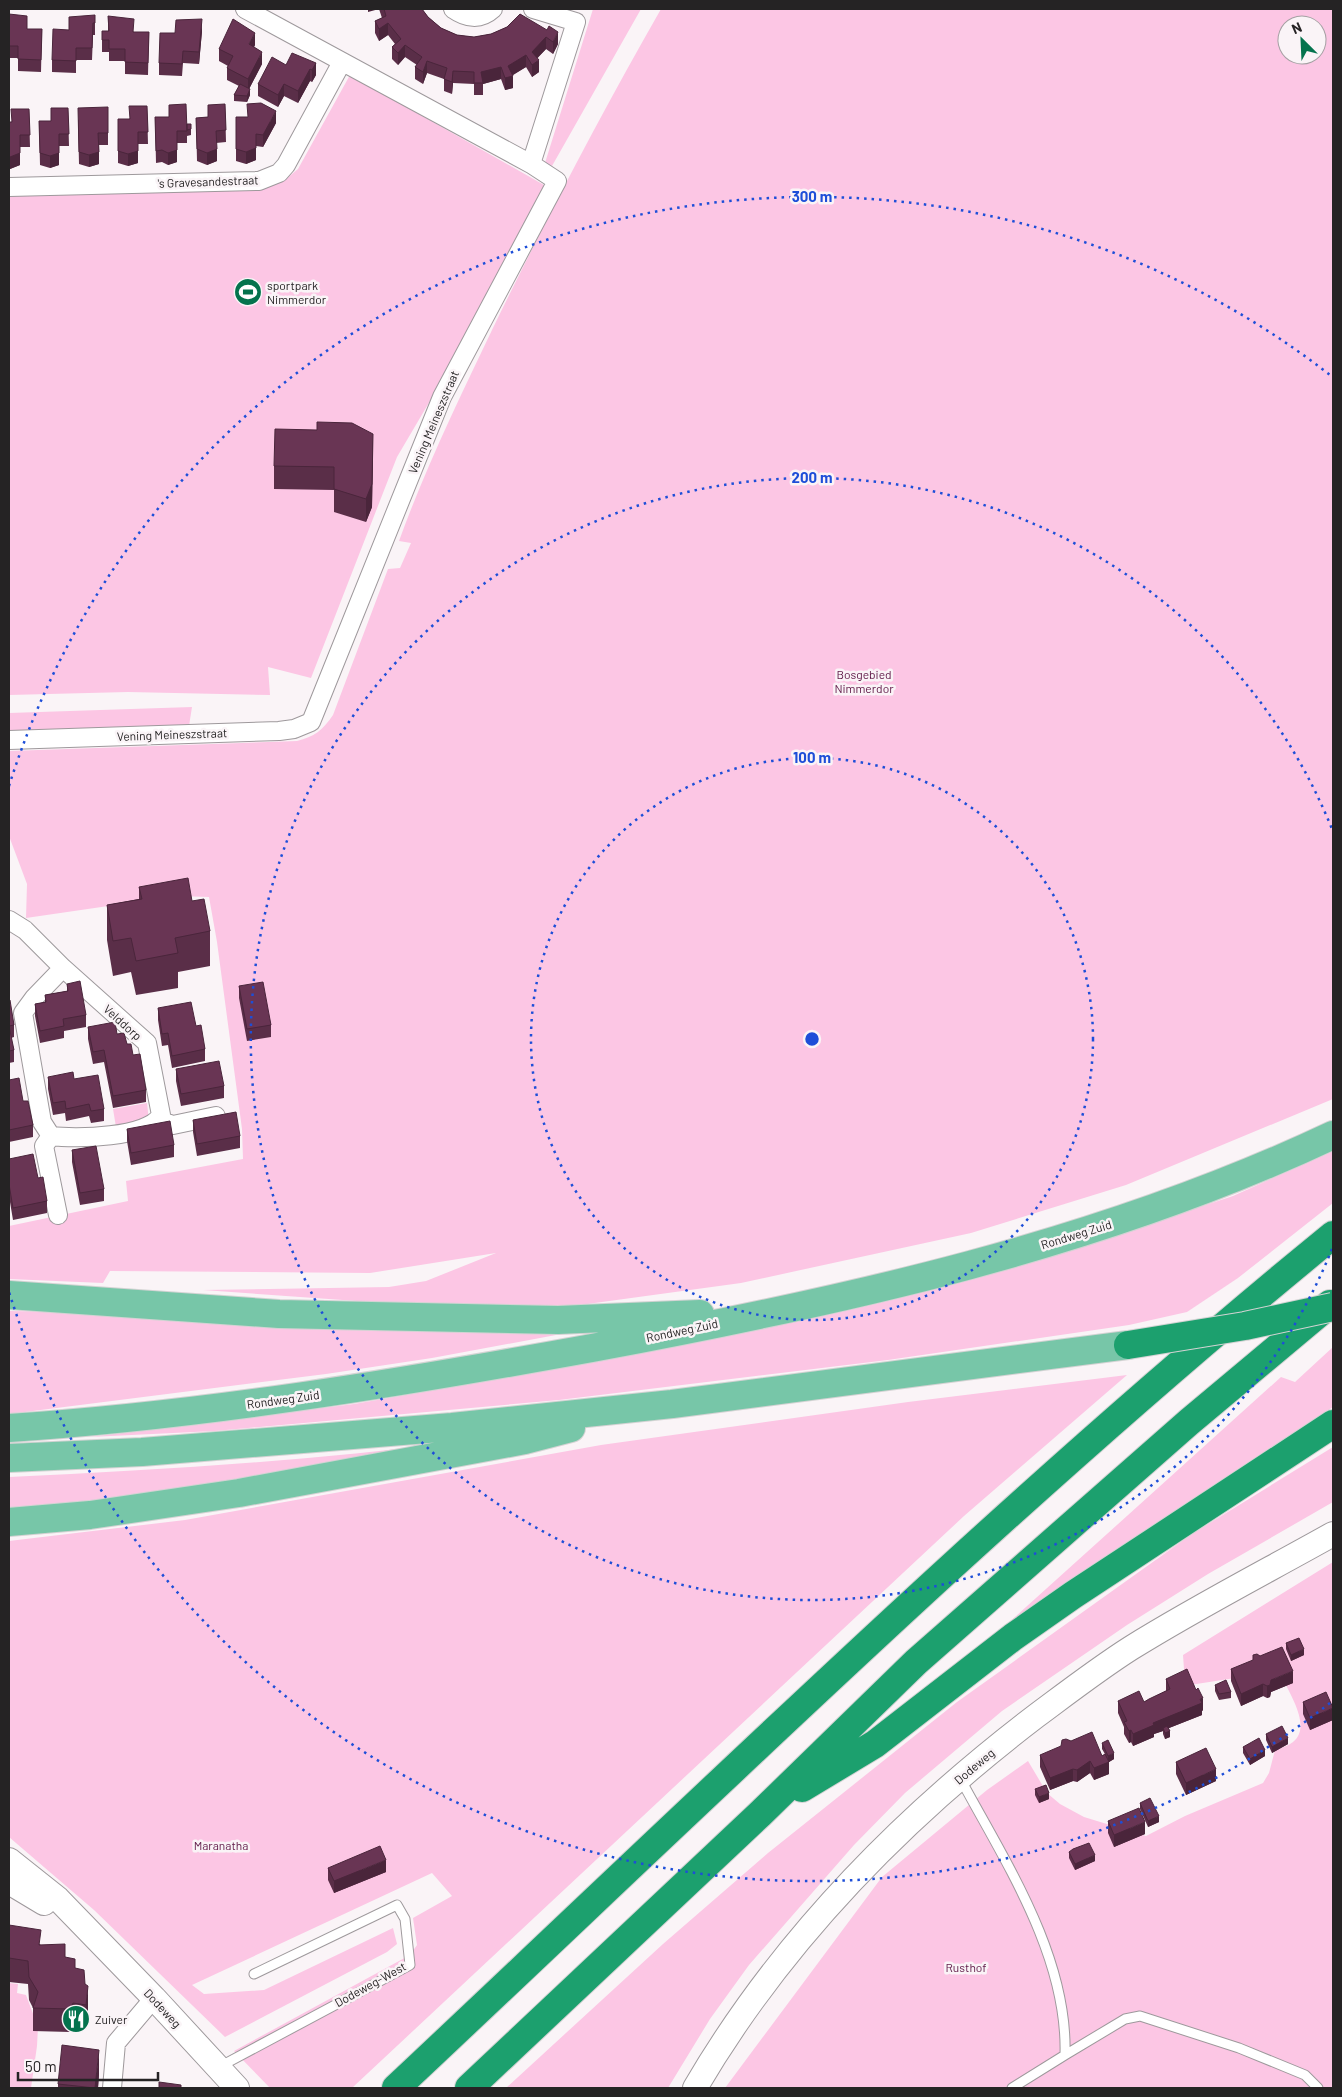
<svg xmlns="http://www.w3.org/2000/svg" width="1342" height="2097" font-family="Barlow,sans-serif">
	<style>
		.green { fill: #fcc6e4; fill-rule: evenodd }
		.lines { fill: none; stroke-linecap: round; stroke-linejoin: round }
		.lane-casing { stroke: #9e999c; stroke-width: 11 }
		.street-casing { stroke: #9e999c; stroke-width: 20 }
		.secondary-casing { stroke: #9e999c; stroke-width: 26 }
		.primary-casing { stroke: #d3d3d3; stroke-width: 30 }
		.highway-casing { stroke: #d3d3d3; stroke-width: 30 }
		.lane { stroke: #fff; stroke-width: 9 }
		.street { stroke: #fff; stroke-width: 18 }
		.secondary { stroke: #fff; stroke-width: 24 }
		.primary { stroke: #77c6a8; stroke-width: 28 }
		.highway { stroke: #1ca06e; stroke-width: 28 }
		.highway-bridge-casing { stroke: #d3d3d3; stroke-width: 30; stroke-linecap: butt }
		.highway-bridge { stroke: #1ca06e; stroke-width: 28 }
		.wall { fill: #5a2e48 }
		.shaded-wall { fill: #4a253b }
		.building { fill: #693554; stroke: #4a253b }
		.ring { fill: none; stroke: #1d4ed8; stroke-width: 2.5; stroke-dasharray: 2.5 5 }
		.labels { text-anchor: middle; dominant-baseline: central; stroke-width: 5; stroke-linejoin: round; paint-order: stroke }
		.street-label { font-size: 12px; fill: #252324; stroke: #faf4f7 }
		.poi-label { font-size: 12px; fill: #252324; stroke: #faf4f7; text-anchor: start }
		.park-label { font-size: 12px; fill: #5e1746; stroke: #faf4f7 }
		.centre { fill: #1d4ed8; stroke: #faf4f7; stroke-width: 2.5 }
		.ring-label { font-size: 15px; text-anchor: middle; font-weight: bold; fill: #1d4ed8; stroke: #faf4f7; stroke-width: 5; stroke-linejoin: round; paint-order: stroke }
	</style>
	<rect width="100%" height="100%" fill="#faf4f7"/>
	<path class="green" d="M593 9H641L552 166 545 163Z
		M661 9H1333V1099L1126 1185 971 1233 741 1283 558 1308 428 1306 203 1290 389 1287 426 1281 496 1253 370 1273 110 1271 103 1283 9 1279V1226L128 1201 126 1181 243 1159 242 1129 217 942 209 897 177 896 26 918 27 884 9 836V751L297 741C314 737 323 730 333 715L388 569 400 568 411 543 399 541C425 469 459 399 492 330 545 221 601 114 661 9ZM1287 25H1317V55H1287Z
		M350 75 544 185 437 389 397 457 311 678 268 667 270 695 128 692 9 695V195L272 185 286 179 298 169Z
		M192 707 189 726 9 733V713Z
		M147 1103 149 1121 116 1127 113 1109Z
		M1333 1151V1203L1238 1278 1187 1312 1129 1325 888 1360 559 1400 215 1431 90 1437 354 1404 548 1370 1121 1233 1233 1196Z
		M9 1311 147 1313 572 1332 432 1358 326 1374 9 1414Z
		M1333 1347V1407L1165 1519 974 1654 1281 1377 1295 1382Z
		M1127 1375 964 1516 352 2088H270L234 2051 410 1955 417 1945 413 1918 452 1896 432 1873 192 1985 204 1994 264 1990 393 1928 397 1944 387 1952 225 2037 94 1910 9 1837V1541L185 1520 601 1445 908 1402Z
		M457 1442 242 1485 9 1512V1477C159 1470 309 1461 457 1442Z
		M1333 1447V1502L1208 1574 1127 1625 1002 1711 905 1793 854 1845 749 1965 710 2019 668 2088H506L663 1944 768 1853 957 1702 1192 1534Z
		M1333 1562V2088H725L882 1877 987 1790 1028 1761 1047 1793 1060 1804 1084 1817 1146 1836 1185 1816 1263 1783 1269 1773 1275 1750C1281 1748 1288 1746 1293 1742 1311 1728 1292 1698 1285 1683L1235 1678 1190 1685 1185 1683 1183 1655Z
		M9 1983 18 1984 17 1993 26 1995 38 2027 37 2046 31 2088H9Z"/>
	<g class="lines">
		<g class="lane-casing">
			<path id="lane" d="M961 1780C1006 1863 1068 1957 1065 2055L1012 2088
				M1065 2055 1125 2019 1140 2016 1239 2048 1305 2075 1318 2088
				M219 2067 410 1965 405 1919 397 1905 254 1974"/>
		</g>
		<g class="street-casing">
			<path id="street" d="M453 9C466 18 480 21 493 9
				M531 164 576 22 533 9
				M9 187 259 181 279 173 286 165 342 62
				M9 740 279 731 294 729 311 722 442 397 557 181 531 164 245 9
				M9 920 25 930 63 968 147 1043 161 1115C149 1138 75 1139 51 1136L42 1122 23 1013 34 998 63 968
				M158 1120 173 1125 216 1116
				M51 1136 44 1146 58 1215
				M112 2088 116 2043 154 1998"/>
		</g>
		<g class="secondary-casing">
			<path id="secondary" d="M9 1860 58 1899 154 1998 237 2088
				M9 1882 44 1903
				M695 2088C781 1941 901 1819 1036 1716 1067 1693 1098 1669 1131 1648 1195 1608 1267 1571 1333 1534"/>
		</g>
		<g class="primary-casing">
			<path id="primary" d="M9 1295 279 1314 558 1320 700 1314
				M9 1428C205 1415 399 1383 592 1348 844 1301 1100 1245 1333 1135
				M9 1458 142 1452 452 1427 672 1404 1128 1345
				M9 1522 90 1515 239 1493 525 1440 571 1428"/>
		</g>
		<g class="highway-casing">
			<path id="highway" d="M802 1788 875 1744 1013 1637 1073 1595 1333 1424
				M396 2088C704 1799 1006 1502 1333 1235
				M469 2088 760 1814 916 1662 1189 1422 1330 1304"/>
		</g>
		<use href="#lane" class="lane"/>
		<use href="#street" class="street"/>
		<use href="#secondary" class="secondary"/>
		<use href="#primary" class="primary"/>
		<use href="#highway" class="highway"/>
		<g class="highway-bridge-casing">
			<path id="highway-bridge" d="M1128 1345 1245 1326 1333 1307"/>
		</g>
		<use href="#highway-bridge" class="highway-bridge"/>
	</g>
	<path class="wall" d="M379 9H422L428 17 441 28 457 35 474 37 491 34 507 27 520 14 558 44 553 54 546 49 537 58 539 72 532 77 526 67 512 75 513 88 505 90 501 79 483 84V95H474V84L453 83 452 94 444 91V79L427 73 423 84 415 79V67L417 65 405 57 398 65 392 59V47L395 44 388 35 379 41 375 33V21L382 18Z
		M9 14 27 29H42L41 72 18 71V58H9Z
		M95 15V35H93L92 60H76V73L52 72V60L69 30Z
		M108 16 134 32H149L148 75 125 74V61H109V52H102V31H108Z
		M202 31 199 64 183 63 182 76 159 75V63L175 33Z
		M255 45 254 47 262 64 249 89 250 95 247 102 234 101V95L239 86 227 80V68L228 66 219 61V49Z
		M316 63V75L312 82 310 81 298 103 284 96 278 107 258 96V84L286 65Z
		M225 104 226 142 216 143 217 161 207 165 197 161 196 118 208 117Z
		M147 106 148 144H138V163L128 166 118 163V119H129Z
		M108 107V145H99V164L89 167 79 164 78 120Z
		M51 108H68L69 146H59V165L50 168 40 165 39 121H51Z
		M29 109 30 147H20V165L10 169H9V122H11Z
		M155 117 187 124H191V135L187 136V143H177V162L168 165 162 162 156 163Z
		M236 117 276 123 263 147 256 146V160L246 164 236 161Z
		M373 458 372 507 366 522 334 512V490L274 489V466Z
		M139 887 192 901 210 931V966L178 972V988L136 995 131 972 113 976 107 940V905L139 899Z
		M67 984 86 1015V1027L64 1031V1038L40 1043 35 1016V1004L45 1002V995L67 991Z
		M239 986 271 1025V1037L247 1041 239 998Z
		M9 1001 14 1025V1037L11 1038 14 1050V1062L9 1063Z
		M158 1008 196 1026 205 1049V1061L172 1068 168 1045 162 1046 158 1020Z
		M88 1027 117 1034 127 1044 146 1090V1102L113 1108 104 1062 93 1064 88 1039Z
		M176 1069 224 1086V1098L181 1106 176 1081Z
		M48 1077 74 1079 104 1109V1121L91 1123 89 1116 66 1121 65 1113 53 1115 48 1089Z
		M9 1080 33 1125V1137L9 1142Z
		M193 1120 240 1136V1148L197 1156 193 1132Z
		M127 1129 174 1145V1157L131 1165 127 1141Z
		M72 1150 104 1189V1201L80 1205 72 1162Z
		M9 1159 38 1178 47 1201V1213L13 1220 9 1196Z
		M1286 1643 1304 1655 1291 1661 1286 1649Z
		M1231 1669 1293 1683 1271 1692 1270 1697 1267 1698 1263 1696 1241 1706 1231 1681Z
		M1166 1679 1203 1710 1202 1711V1715L1169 1728 1170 1737 1165 1739 1163 1734V1731L1154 1734V1737L1133 1746 1131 1742 1129 1743 1124 1734V1727L1118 1713V1701L1144 1702 1166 1691Z
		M1215 1685 1231 1692V1698L1219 1700 1215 1691Z
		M1303 1702 1333 1720 1310 1730 1303 1714Z
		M1266 1734 1288 1744 1272 1753 1266 1740Z
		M1102 1743 1114 1759 1109 1762V1774L1094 1780 1090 1773 1077 1782 1073 1781 1050 1790 1040 1767V1755L1102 1756 1105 1754 1102 1749Z
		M1243 1747 1265 1756 1250 1765 1243 1753Z
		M1176 1762 1216 1781 1186 1795 1176 1774Z
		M1035 1789 1049 1799 1039 1803 1035 1795Z
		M1140 1803 1159 1822 1148 1827 1140 1809Z
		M1108 1821 1145 1834 1114 1847 1108 1833Z
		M1069 1852 1095 1861 1075 1870 1069 1858Z
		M328 1868 386 1872 334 1893 328 1880Z
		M9 1925 41 1945 65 1957 75 1968 85 1984 88 2010 86 2029 73 2026 70 2032 33 2031V2008L29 2000 28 1984 9 1982Z
		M99 2074 98 2088H58V2084Z"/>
	<path class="shaded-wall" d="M368 9H379L368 12Z
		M202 19V31L199 64V52Z
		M388 23V35L379 41V29Z
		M558 32V44L553 54V42Z
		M255 33V45L249 56V44Z
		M546 37V49L532 64V52Z
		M405 45V57L398 65V53Z
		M262 52V64L248 91V79Z
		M526 55V67L510 77 513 76V88L505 90V78L508 66Z
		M539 60V72L532 77V65Z
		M427 61V73L423 84V72Z
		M316 63V75L312 82V70Z
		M501 67V79L483 84 481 72Z
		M310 69V81L298 103V91Z
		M453 71V83L452 94V82Z
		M284 84V96L278 107V95Z
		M250 89V95L247 102V96Z
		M276 111V123L263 147V135Z
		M256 148V160L246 164V152Z
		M217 149V161L207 165V153Z
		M177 150V162L168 165V153Z
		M138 151V163L128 166V154Z
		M99 152V164L89 167V155Z
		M20 153V165L10 169V157Z
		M59 153V165L50 168V156Z
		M373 434 372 507 366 522V499Z
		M1304 1649V1655L1291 1661V1655Z
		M1293 1671V1683L1271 1692 1270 1697 1267 1698V1686L1271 1680Z
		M1263 1684V1696L1241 1706V1694Z
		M1203 1698V1710L1202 1711V1715L1164 1730 1163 1728V1731L1154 1734V1737L1133 1746V1734L1153 1723Z
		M1333 1708V1720L1310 1730V1718Z
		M1131 1730V1742L1129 1743V1731Z
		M1170 1731V1737L1165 1739V1733Z
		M1288 1738V1744L1272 1753V1747Z
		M1265 1750V1756L1250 1765V1759Z
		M1114 1753V1759L1109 1762V1774L1094 1780V1768L1108 1762V1756Z
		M1090 1761V1773L1077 1782V1770Z
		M1073 1769V1781L1050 1790V1778Z
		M1216 1769V1781L1186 1795V1783Z
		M1049 1793V1799L1039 1803V1797Z
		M1159 1816V1822L1148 1827V1821Z
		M1145 1822V1834L1114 1847V1835Z
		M1095 1855V1861L1075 1870V1864Z
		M386 1860V1872L334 1893V1881Z
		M88 1986V2010L86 2029V2005Z
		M73 2003V2026L70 2032V2009Z
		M99 2050V2074L98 2088H95Z"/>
	<path class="building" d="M384 9H422L428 17 441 28 457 35 474 37 491 34 507 27 520 14 547 30 549 26 558 32 553 42 546 37 532 52 539 60 532 65 526 55 508 66 513 76 505 78 501 67 481 72 483 83H474V72L453 71 452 82 444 79 447 68 427 61 423 72 415 67 422 57 405 45 398 53 392 47 401 39 388 23 379 29 375 21 386 16Z
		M9 14 27 16V29H42L41 60 18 59V46H9Z
		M95 15V23H93L92 48H76V61L52 60 53 29 69 30V17Z
		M108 16 134 19 133 32H149L148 63 125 62V49H109V40H102V31H109Z
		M202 19 199 52 183 51 182 64 159 63 160 33H175L176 20Z
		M233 19 255 33 249 44 262 52 248 79 227 68 233 56 219 49Z
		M292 53 316 63 312 70 310 69 298 91 284 84 278 95 258 84 272 57 286 65Z
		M240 84 250 89 247 96 234 95Z
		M261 103 276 111 263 135 256 134V148L246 152 236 149V117H248L247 104Z
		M186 104 187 131H177V150L168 153 162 150 156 151 155 117H169V105Z
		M225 104 226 130 216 131 217 149 207 153 197 149 196 118 208 117V105Z
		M129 106H147L148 132H138V151L128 154 118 151V119H130Z
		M108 107V133H98L99 152 89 155 79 152 78 108Z
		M51 108H68L69 134H59V153L50 156 40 153 39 121H51Z
		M11 109H29L30 135H20V153L10 157H9V122H12Z
		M187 124H191V129L187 130Z
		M317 422 352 423 373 434 372 484 366 499 334 489V467L274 466 275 429 317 430Z
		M188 878 192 901 204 899 210 931 175 938 178 953 136 961 131 938 113 941 107 905 142 899 139 887Z
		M80 981 86 1015 63 1019 64 1026 40 1031 35 1004 46 1002 45 995 68 991 67 984Z
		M263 982 271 1025 247 1029 239 986Z
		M10 1000 14 1025 9 1026 14 1050 9 1051V1001Z
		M191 1002 196 1026 201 1025 205 1049 172 1056 168 1033 162 1034 158 1008Z
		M115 1022 117 1034 124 1033 127 1044H131L133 1055 140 1054 146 1090 113 1096 104 1050 93 1052 88 1027Z
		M219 1061 224 1086 181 1094 176 1069Z
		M73 1072 74 1079 98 1075 104 1109 91 1111 89 1104 66 1109 65 1101 53 1103 48 1077Z
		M19 1078 23 1101H28L33 1125 9 1130V1080Z
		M236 1112 240 1136 197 1144 193 1120Z
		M170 1121 174 1145 131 1153 127 1129Z
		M96 1146 104 1189 80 1193 72 1150Z
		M33 1154 38 1178 43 1177 47 1201 13 1208 9 1184V1159Z
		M1299 1638 1304 1649 1291 1655 1286 1643Z
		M1282 1647 1293 1671 1271 1680 1270 1685 1267 1686 1263 1684 1241 1694 1231 1669 1253 1660V1655L1257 1654 1260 1656Z
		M1187 1669 1196 1690 1198 1688 1203 1698 1200 1699 1202 1703 1153 1723 1154 1725 1133 1734 1131 1730 1129 1731 1124 1722 1127 1721 1118 1701 1139 1691 1144 1702 1149 1699 1170 1689 1166 1679Z
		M1226 1680 1231 1692 1219 1694 1215 1685Z
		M1326 1692 1333 1708 1310 1718 1303 1702Z
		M1167 1726 1170 1731 1165 1733 1163 1728Z
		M1282 1726 1288 1738 1272 1747 1266 1734Z
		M1092 1732 1102 1756 1105 1754 1109 1762 1094 1768 1090 1761 1077 1770 1073 1769 1050 1778 1040 1755 1061 1746 1062 1740 1066 1739 1071 1741Z
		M1259 1738 1265 1750 1250 1759 1243 1747Z
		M1108 1740 1114 1753 1108 1756 1102 1743Z
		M1206 1748 1216 1769 1186 1783 1176 1762Z
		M1046 1785 1049 1793 1039 1797 1035 1789Z
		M1150 1798 1159 1816 1148 1821 1140 1803Z
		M1139 1808 1145 1822 1114 1835 1108 1821Z
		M1089 1843 1095 1855 1075 1864 1069 1852 1073 1849Z
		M380 1846 386 1860 334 1881 328 1868Z
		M9 1925 41 1930 39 1945 65 1944V1957L75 1959V1968L84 1970 85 1984 88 1986 86 2005 73 2003 70 2009 33 2008 38 1992 29 1977 28 1961 9 1958Z
		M62 2045 99 2050 95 2088 58 2084Z
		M159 2082 181 2085V2088H159Z"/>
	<g class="ring">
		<circle cx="812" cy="1039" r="281"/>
		<path d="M1332 1249A561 561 0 1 1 1332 829"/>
		<path d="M1330 1703A842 842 0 0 1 9 1292M9 786A842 842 0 0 1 1330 375"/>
	</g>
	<defs>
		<g id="stadium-disc" transform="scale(1.4375)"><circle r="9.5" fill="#04734d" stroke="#faf4f7"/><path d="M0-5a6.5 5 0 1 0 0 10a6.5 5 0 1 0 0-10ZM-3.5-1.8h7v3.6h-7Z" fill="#fff"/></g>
		<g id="restaurant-disc" transform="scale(1.4375)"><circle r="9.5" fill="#04734d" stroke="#faf4f7"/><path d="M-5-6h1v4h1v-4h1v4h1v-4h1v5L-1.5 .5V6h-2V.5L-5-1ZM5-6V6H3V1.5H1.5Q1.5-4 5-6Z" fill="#fff"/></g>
	</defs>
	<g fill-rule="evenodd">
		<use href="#stadium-disc" x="248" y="292"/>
		<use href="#restaurant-disc" x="76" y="2019"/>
	</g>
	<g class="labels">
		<g class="street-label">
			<text transform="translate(208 181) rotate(-2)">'s Gravesandestraat</text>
			<text transform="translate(433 422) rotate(-67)">Vening Meineszstraat</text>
			<text transform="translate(172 734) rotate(-2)">Vening Meineszstraat</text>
			<text transform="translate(123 1022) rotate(42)">Velddorp</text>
			<text transform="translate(1076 1234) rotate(-17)">Rondweg Zuid</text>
			<text transform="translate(682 1330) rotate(-12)">Rondweg Zuid</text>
			<text transform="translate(283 1399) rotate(-8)">Rondweg Zuid</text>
			<text transform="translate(974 1766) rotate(-40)">Dodeweg</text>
			<text transform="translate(370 1984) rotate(-29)">Dodeweg-West</text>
			<text transform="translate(163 2008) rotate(47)">Dodeweg</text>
		</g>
		<g class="poi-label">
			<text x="267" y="285">sportpark<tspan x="267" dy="14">Nimmerdor</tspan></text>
			<text x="95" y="2019">Zuiver</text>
		</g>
		<g class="park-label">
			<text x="864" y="674">Bosgebied<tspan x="864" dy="14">Nimmerdor</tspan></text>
			<text x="221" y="1845">Maranatha</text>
			<text x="966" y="1967">Rusthof</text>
		</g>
	</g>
	<circle cx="812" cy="1039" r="8" class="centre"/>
	<g class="ring-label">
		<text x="812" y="202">300 m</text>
		<text x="812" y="483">200 m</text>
		<text x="812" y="763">100 m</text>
	</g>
	<rect width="1342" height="2097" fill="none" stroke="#252324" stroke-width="20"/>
	<g transform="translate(1302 40) rotate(336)"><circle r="24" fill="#faf4f7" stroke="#a5a0a3"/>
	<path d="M0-4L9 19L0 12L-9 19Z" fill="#04734d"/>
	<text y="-8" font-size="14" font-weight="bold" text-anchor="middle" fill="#252324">N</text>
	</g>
	<path d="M18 2072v8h140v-8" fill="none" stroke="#252324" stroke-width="2.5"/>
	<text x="25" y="2072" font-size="15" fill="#252324" stroke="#faf4f7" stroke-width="4" paint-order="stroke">50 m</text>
</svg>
